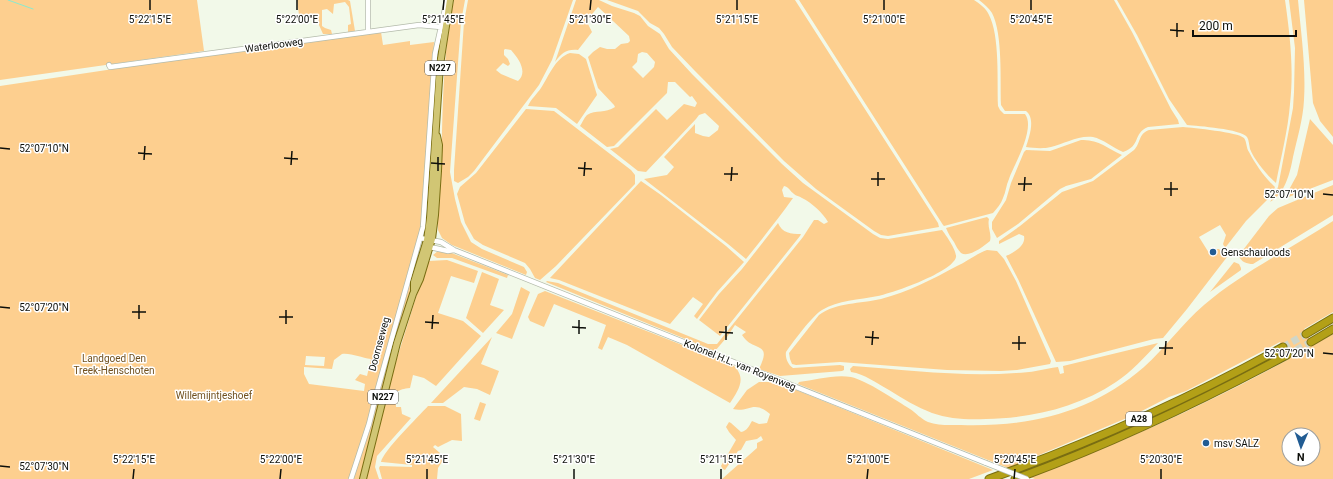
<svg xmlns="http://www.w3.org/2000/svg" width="1333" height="479" font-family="Roboto,sans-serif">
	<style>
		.green { fill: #fdcf8f; fill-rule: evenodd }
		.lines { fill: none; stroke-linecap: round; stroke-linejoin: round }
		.stream { stroke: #88ead0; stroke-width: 1 }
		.highway-tunnel { stroke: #d0d6c8; stroke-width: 7; stroke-dasharray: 7 3.5; stroke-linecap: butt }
		.minor-casing { stroke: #b4bbab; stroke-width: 6 }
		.major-casing { stroke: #796d12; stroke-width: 8 }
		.highway-casing { stroke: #796d12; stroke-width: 9 }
		.minor { stroke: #fff; stroke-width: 4.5 }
		.major { stroke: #d1c674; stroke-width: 6 }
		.highway { stroke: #b3a017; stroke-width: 7 }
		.minor-bridge-casing { stroke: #b4bbab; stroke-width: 6; stroke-linecap: butt }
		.minor-bridge { stroke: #fff; stroke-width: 4.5 }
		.ticks { fill: none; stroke: #0d0f0a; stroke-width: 1.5 }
		.poi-dot { fill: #215c93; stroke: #fff; stroke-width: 1.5 }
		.labels { text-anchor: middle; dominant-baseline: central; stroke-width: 3; stroke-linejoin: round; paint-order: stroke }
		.shield { fill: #fff; stroke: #565754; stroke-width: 1 }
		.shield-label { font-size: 9px; font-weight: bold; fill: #0d0f0a }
		.street-label { font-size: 10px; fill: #0d0f0a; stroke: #fff }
		.poi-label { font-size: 10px; fill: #0d0f0a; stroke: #fff; text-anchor: start }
		.park-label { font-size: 10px; fill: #71511f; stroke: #fff }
		.ticks-label { font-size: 10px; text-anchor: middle; fill: #0d0f0a; stroke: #fff; stroke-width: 3; stroke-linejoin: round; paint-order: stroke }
	</style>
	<rect width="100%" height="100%" fill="#f2f9e9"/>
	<path class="green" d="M0 0H197L204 51 0 80Z
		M297 0H348L350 1 355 31 348 32V25L351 24 349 7 345 2 334 4 333 14 327 9 322 10V26L325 28 331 30 332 34H323L319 25 318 14 299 15Z
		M454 0H465L461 22 450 172 455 199 461 222 471 242 482 249 524 267 527 272 526 275 452 245 442 238 438 230C436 210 441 189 441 168 443 112 442 55 454 0Z
		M468 0H573L552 60 539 85 474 171 468 177 458 183 454 181V170L464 22ZM505 49 511 50C519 59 528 72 518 81L501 74 496 70 503 63 508 66 510 64 508 59 504 55V50Z
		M576 0H599L612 6 634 13 640 16 648 26 660 34 669 49 692 74 782 164 803 183 873 234 880 238 888 239 942 230C946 235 957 251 956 257 953 272 893 293 878 296 859 300 838 300 822 310 812 316 793 342 786 352 785 358 788 365 793 368L840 365 844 366V370L842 371 780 376 759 369C773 340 753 353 742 335L746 332 735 325 727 337 715 351 546 282 547 281 558 283 708 344H717L803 237 814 220H818L824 224 828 222C823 213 812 203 802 198 799 196 796 196 794 194 790 191 789 187 784 186L782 190 784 197 793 198C778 219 762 239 746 259L728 244 644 179 667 175 674 167 664 157 695 124V133L703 136 709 137 718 130 719 126 705 113 699 115 696 119 646 172 638 171 610 149 618 147 656 109 667 120 684 104 695 107 697 103 692 96 690 97 675 82H668L667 93 614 146 607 147 580 126C582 123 584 118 587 115 596 109 605 114 615 107L614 105 598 88 588 57 593 52 600 47 607 49H615L621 44 628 43 630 41 629 36 598 7 588 19 587 22 592 32 578 50C566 49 562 53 555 62ZM642 52 647 53 655 62 654 67 643 78 632 67 637 62 638 54Z
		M607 0H795L938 223 939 227 888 236 881 235 874 231 816 189 784 161 695 71 672 47 664 34 659 28 650 23 638 11Z
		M799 0H974C980 4 986 8 989 15 1000 36 997 81 998 106L1000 110 1004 114H1025C1036 128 1014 165 1009 179 1006 185 1006 192 1003 198 1001 204 997 208 993 213L944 226 943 225Z
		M979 0H1114L1132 32 1171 109 1178 120 1179 124 1148 127C1132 134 1142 145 1123 152 1113 148 1103 139 1093 137 1078 135 1064 144 1051 147 1043 149 1034 148 1026 147 1029 137 1036 119 1026 111H1005L1001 105C1000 81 1003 34 992 13 989 8 984 4 979 0Z
		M1117 0H1285C1290 35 1294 69 1290 104 1288 130 1281 157 1276 183 1266 174 1255 161 1250 149 1249 145 1249 140 1247 137 1241 129 1198 126 1187 125L1169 99 1137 35Z
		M1289 0H1298C1301 33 1306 67 1304 100 1303 120 1297 139 1293 157 1290 173 1285 194 1270 202L1273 197 1278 187 1293 108 1294 92 1295 48Z
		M1304 0H1333V137L1320 121 1313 103Z
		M381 32 383 45 410 41V45L434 42 422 224 365 433 350 479H0V86L160 62ZM342 354C352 353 361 358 371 359L367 376 360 374 355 380 365 384 364 391 309 384 304 374V367L332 369 334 360ZM306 356 325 357 324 366 305 365Z
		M570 53 579 54 586 59 597 95 577 124 556 108 528 106C531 99 537 94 541 88 549 76 555 58 570 53Z
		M526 109 554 111 631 170 635 175V184L556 266 540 280 535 278 530 269 525 263 483 245 474 239 465 223 457 194 460 187 476 173Z
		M1310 119 1333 145V180L1286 198 1285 197 1297 175Z
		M1183 127C1193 128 1238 132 1244 138 1247 142 1246 148 1249 152 1256 165 1264 177 1275 187L1271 196 1246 221 1225 248 1223 244 1226 235 1220 225 1199 237 1209 253 1217 254V249H1219L1227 257 1187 309 1163 338 1154 339 1070 361 1056 362 1018 279 1006 256C1014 252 1026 246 1024 236L1019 234 999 244V241L1020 226 1062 192 1093 181 1134 150C1141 143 1138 134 1149 130Z
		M1081 140C1098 139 1107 148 1122 155L1091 179 1066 186 1060 189 1018 224 997 238 992 229V222L1006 200 1011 183 1024 152 1026 150 1050 151Z
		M641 181 661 195 726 246 744 262 717 292 697 319 694 316 703 304 693 297 670 324 559 280 550 278Z
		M1333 185V215L1253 264C1247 264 1241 262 1239 256L1240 254 1269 216 1278 208Z
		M987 217 989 219C987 227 992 234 990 241 984 246 969 258 961 253 958 250 956 246 954 242 951 238 948 233 946 228Z
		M1333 221V312L1304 329 1313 345 1333 334V479H1035L1030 477C1119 444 1206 405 1289 359L1280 342 1186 391 1169 397 1134 415 1008 468 798 384 799 382C815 380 835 374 851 377 866 380 897 401 910 409 916 413 921 419 928 422 938 426 951 425 961 425 1030 427 1091 413 1144 367 1165 348 1182 324 1204 305 1243 272 1290 249 1333 221ZM1289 435H1313V459H1289Z
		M778 223C782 233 791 234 801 234L800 236 720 336 699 320 719 294 742 269Z
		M987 250 997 251 1004 259 1016 281 1051 361 1050 364 1017 370 1001 371 947 370 840 362 796 365 792 364 790 359 789 353 819 315C837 302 860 304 881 299 908 292 933 279 957 266 968 261 976 254 987 250Z
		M438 251 449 252 508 275 507 278 452 258H437L433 255Z
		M417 255 420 256 362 479H353Z
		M447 260 478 271 474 283 451 276 438 313 463 321 481 336 436 386 424 378 413 375 410 388C394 390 396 392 396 407H401L402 414 411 418 377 456 375 467 379 479H366L394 368 426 265 429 261Z
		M1234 262 1239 264 1241 268V270L1210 292Z
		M482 272 499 279 490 305 504 310 483 333 466 318Z
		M521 287 530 292 512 339 496 333 512 314Z
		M545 291 733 365C747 378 739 389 730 403L627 345 608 337 602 350 598 348 606 325 554 304 544 327 530 321 528 317 538 294Z
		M492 337 481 364 499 371 490 395 477 389 464 387 443 403H431Z
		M1158 343C1145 357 1131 372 1116 382 1077 408 1031 418 986 419 968 420 949 419 932 413 917 407 903 399 889 390 876 383 865 374 851 372L850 369 853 366C907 370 962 377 1016 373 1030 373 1044 369 1058 367L1060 374 1064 373 1063 366Z
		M759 382H772L779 383 993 470 969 479H722L757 448V443L763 440 761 436 757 439 746 441 741 450 738 451 725 470 723 469 721 466 736 440 729 432 726 427 729 422 731 423 741 432C747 431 749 426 752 421L759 424 767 423 770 414C753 399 749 413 733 409L747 390Z
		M480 402 486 404 480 421 474 419Z
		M428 406H445L461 414 462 441 452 440 438 447 435 445 433 447 440 453 439 456 443 460 438 468 437 479H382L379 468 380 466 412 467V465L382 462H381C382 452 419 416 428 406Z"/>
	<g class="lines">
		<path class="stream" d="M8 0 33 9"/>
		<path class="highway-tunnel" d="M1283 347 1306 334
			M1287 355 1311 342"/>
		<g class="minor-casing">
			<path id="minor" d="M368 0V32
				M109 65 110 67 419 25 441 27
				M420 238 441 242 454 250 986 463
				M429 245 430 247 448 251 454 250
				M351 479 369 424 378 388 423 227 435 54 447 0"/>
		</g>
		<g class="major-casing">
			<path id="major" d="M414 290V282L427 240 430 218 440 65 450 0
				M363 479 397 343 413 294 420 279 432 239 435 215 438 171 439 145 437 136"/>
		</g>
		<g class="highway-casing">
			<path id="highway" d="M1306 334 1333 318
				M1311 342 1333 329
				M989 479C1090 443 1189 399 1283 347
				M1015 479C1109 445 1199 402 1287 355"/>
		</g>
		<use href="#minor" class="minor"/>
		<use href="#major" class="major"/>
		<use href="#highway" class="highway"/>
		<g class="minor-bridge-casing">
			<path id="minor-bridge" d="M986 463 1027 479"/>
		</g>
		<use href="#minor-bridge" class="minor-bridge"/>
	</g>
	<path class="ticks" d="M150 10V0M297 10V0M443 10 444 0M590 10 591 0M737 10V0M884 10V0M1031 10V0M1170 30 1184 31M1177 37V23M0 148 10 149M138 153 152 154M284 158 298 159M144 160 145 146M431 163 445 164M291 165 292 151M578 168 592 169M438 171V157M724 174H738M584 176 585 162M871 179H885M731 181 732 167M1018 184H1032M878 186V172M1164 189H1178M1024 191 1025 177M1323 194 1333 195M1171 196V182M0 307 10 308M132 312H146M279 317H293M139 319V305M425 322 439 323M286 324V310M572 327 586 328M432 329 433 315M719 332 733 333M579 334V320M865 337 879 338M726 340V326M1012 343H1026M872 345 873 331M1159 348H1173M1019 350V336M1323 353 1333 354M1165 355 1166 341M0 466 10 467M133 479 134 469M280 479 281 469M427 479V469M574 479V469M721 479V469M867 479 868 469M1014 479 1015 469M1161 479V469"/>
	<g class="poi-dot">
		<circle cx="1213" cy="252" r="4"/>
		<circle cx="1206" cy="443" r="4"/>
	</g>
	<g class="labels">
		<g class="shield">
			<rect x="425" y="61" width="30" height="14" rx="3"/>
			<rect x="368" y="390" width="30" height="14" rx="3"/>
			<rect x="1126" y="412" width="26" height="14" rx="3"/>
		</g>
		<g class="shield-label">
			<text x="440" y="68">N227</text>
			<text x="383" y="397">N227</text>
			<text x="1139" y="419">A28</text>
		</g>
		<g class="street-label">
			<text transform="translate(274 45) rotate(-8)">Waterlooweg</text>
			<text transform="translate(379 344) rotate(-75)">Doornseweg</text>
			<text transform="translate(740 365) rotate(22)">Kolonel H.L. van Royenweg</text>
		</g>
		<g class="poi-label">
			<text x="1221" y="252">Genschauloods</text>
			<text x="1214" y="443">msv SALZ</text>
		</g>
		<g class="park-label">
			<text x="114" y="358">Landgoed Den<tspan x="114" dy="12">Treek-Henschoten</tspan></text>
			<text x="214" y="395">Willemijntjeshoef</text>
		</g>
	</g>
	<g class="ticks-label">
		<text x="150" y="23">5°22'15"E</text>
		<text x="297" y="23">5°22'00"E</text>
		<text x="443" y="23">5°21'45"E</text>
		<text x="590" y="23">5°21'30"E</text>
		<text x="737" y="23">5°21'15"E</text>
		<text x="884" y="23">5°21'00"E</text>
		<text x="1031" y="23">5°20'45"E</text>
		<text x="44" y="152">52°07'10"N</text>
		<text x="1289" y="198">52°07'10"N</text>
		<text x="44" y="311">52°07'20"N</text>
		<text x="1289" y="357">52°07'20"N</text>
		<text x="134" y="463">5°22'15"E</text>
		<text x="281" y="463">5°22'00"E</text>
		<text x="427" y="463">5°21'45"E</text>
		<text x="574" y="463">5°21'30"E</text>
		<text x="721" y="463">5°21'15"E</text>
		<text x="868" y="463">5°21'00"E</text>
		<text x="1015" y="463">5°20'45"E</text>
		<text x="1161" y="463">5°20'30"E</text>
		<text x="44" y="470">52°07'30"N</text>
	</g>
	<g transform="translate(1301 447) rotate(182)"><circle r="19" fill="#ffffff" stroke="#9e9f9d"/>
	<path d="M0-3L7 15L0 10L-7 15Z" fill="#215c93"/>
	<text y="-6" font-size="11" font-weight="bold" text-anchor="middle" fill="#0d0f0a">N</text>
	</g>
	<path d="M1193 30v6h103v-6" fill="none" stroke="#0d0f0a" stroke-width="2"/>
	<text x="1199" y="30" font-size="12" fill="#0d0f0a" stroke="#ffffff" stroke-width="3" paint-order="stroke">200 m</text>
</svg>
